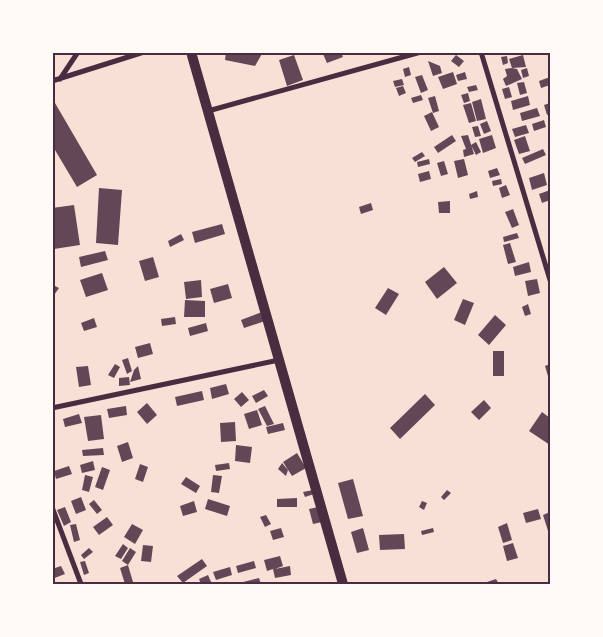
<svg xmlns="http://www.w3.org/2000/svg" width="603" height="637" font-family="'Noto Sans',sans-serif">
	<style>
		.building { fill: #644757 }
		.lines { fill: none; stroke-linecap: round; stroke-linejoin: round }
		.minor { stroke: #4a2c40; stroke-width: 5 }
		.secondary { stroke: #4a2c40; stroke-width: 10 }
		.neatline { fill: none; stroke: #4a2c40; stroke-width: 2 }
	</style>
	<rect width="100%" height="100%" fill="#f7e1d7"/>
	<path class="building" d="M226 52H263L255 66 225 60Z
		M326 52H341L343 57 327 63 323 54Z
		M294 55 303 80 287 86 279 60Z
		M456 55 464 61 459 67 451 61Z
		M523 55 526 67 512 68 517 69 522 79 506 86 503 79 507 76 505 69 512 68 509 59Z
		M507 56 508 63 503 65 501 57Z
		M428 61 440 66 442 73 433 76Z
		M409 67 411 75 405 77 403 69Z
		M527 68 529 76 523 78 521 70Z
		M453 72 457 84 443 89 438 77Z
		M465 72 467 79 458 81 456 75Z
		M422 75 428 90 421 93 415 77Z
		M550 77V85L541 88 539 81Z
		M402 79 404 85 395 87 393 81Z
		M524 82 527 93 520 95 517 83Z
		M476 85 478 90 469 92 467 87Z
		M403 86 406 93 399 96 396 88Z
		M509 87 512 97 505 99 502 89Z
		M468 93 470 101 464 103 461 95Z
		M421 95 423 100 413 103 411 98Z
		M435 96 439 111 433 113 428 98Z
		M528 96 530 105 513 110 511 101Z
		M481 99 486 119 477 121 472 102Z
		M55 103 97 175 77 187 52 145V105Z
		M471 103 476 121 469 123 463 105Z
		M550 103V114L547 115 544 105Z
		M537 108 540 116 522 121 520 113Z
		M432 112 439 127 431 131 424 116Z
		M544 120 546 127 534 131 532 124Z
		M487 121 491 131 484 134 480 124Z
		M526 125 529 133 515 137 512 129Z
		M478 126 481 136 475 137 472 127Z
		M452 135 456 141 438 153 434 147Z
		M468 135 474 154 464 157 463 150 466 149 461 136Z
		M492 135 496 148 483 153 479 139Z
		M525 136 530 151 519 154 514 140Z
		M476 142 481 152 476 155 471 145Z
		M543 149 546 155 525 164 522 158Z
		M422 152 425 156 415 162 412 158Z
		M429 159 430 164 418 167 417 162Z
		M464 159 468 175 458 178 454 161Z
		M444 161 448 174 441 176 437 163Z
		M497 168 500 175 490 178 488 171Z
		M429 171 431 179 420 182 418 174Z
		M544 173 547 185 532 190 529 178Z
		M501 179 502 184 493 186 492 181Z
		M506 185 510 195 502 198 499 188Z
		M99 188 122 190 118 245 96 243Z
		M550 190V200L542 203 539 194Z
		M477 191 478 197 470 199 469 194Z
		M450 201V213H439L438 202Z
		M371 203 373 210 361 214 359 207Z
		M74 205 80 245 54 249 52 208Z
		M513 209 519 225 512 228 505 212Z
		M222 224 225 234 195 243 192 232Z
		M517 233 519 238 504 242 503 237Z
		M181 234 184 240 170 247 168 241Z
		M510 243 516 262 508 264 503 245Z
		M105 251 108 260 81 267 79 257Z
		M153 257 159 277 145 281 139 261Z
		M529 262 531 272 515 276 513 267Z
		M444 267 457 283 437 299 425 282Z
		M102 273 108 290 86 297 80 280Z
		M537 279 540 293 528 296 525 281Z
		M201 280 202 297 186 299 184 282Z
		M228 284 232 298 214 303 210 289Z
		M55 286 59 288 52 298V290Z
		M388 288 399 294 386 315 375 308Z
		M463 299 474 303 465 325 454 320Z
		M185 300 205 301V317H184Z
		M528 304 531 314 525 316 522 307Z
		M262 312 265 321 244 328 241 320Z
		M495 315 506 325 489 345 478 335Z
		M175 317 176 324 162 326 161 319Z
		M94 318 97 327 84 331 81 323Z
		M206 323 208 331 190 336 188 328Z
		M150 343 153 354 138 358 135 347Z
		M493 351H504V376H493Z
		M128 358 132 371 127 374 122 360Z
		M115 364 120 367 114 378 108 375Z
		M550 364V383L545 366Z
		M88 366 91 385 79 387 76 367Z
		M138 366 141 379 130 382 134 370Z
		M129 377 130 385 119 386V378Z
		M226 384 229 394 212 399 210 388Z
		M264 390 268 396 256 403 252 396Z
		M202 391 204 400 177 406 175 397Z
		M242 392 249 400 241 407 234 399Z
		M425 394 435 405 400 439 390 428Z
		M484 400 491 408 479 420 471 412Z
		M147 403 157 415 147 424 137 412Z
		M126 406 127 415 109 418 107 409Z
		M265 406 274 424 267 426 258 409Z
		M257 410 262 425 249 429 244 414Z
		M542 412 550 418V445L529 431Z
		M79 414 82 423 65 427 63 419Z
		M101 415 104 439 88 441 84 417Z
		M235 422 236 441 221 442 220 423Z
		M283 423 285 430 268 434 266 427Z
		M128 442 133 458 122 462 117 446Z
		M236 445 252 447 250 463 235 461Z
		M103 448 104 455 83 456 82 450Z
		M297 453 306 468 292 476 283 462Z
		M93 461 95 470 82 473 80 465Z
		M229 463 230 469 216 471 215 465Z
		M282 463 288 470 286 476 278 469Z
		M140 464 148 467 143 482 135 479Z
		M69 466 72 474 56 479 54 471Z
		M102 467 110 470 103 490 95 487Z
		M85 475 93 477 89 492 82 490Z
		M213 475 222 476 219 493 211 492Z
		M186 477 200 486 196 493 181 484Z
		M353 479 363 516 348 519 338 483Z
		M313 490 314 494 305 497 303 492Z
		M447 490 451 493 444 500 441 497Z
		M81 497 86 510 76 514 71 501Z
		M297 498V507H277V499Z
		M208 499 230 506 227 516 205 509Z
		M94 500 102 510 97 514 89 504Z
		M194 501 197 512 183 516 180 506Z
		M422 501 427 503 424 510 419 507Z
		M65 507 71 522 64 526 57 510Z
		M318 507 322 522 313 524 309 509Z
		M538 509 541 519 526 523 523 513Z
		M550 512V534H549L543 515Z
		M266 515 271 524 265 527 260 517Z
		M107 517 113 525 99 535 93 527Z
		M507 523 512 540 503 543 498 527Z
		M76 524 80 540 74 542 70 525Z
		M132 524 143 530 135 544 124 537Z
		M281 528 284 537 273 540 270 531Z
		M363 528 369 550 357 553 351 532Z
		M433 528 434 532 422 535 421 531Z
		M404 534 405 549 380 550 379 535Z
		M513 543 518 558 507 561 503 546Z
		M123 544 128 548 121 559 115 556Z
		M143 545 153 546 151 562 141 561Z
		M89 548 93 552 84 559 81 555Z
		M130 548 136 552 128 565 122 561Z
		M280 556 283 566 275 569 290 566 291 575 275 578 273 569 267 571 264 560Z
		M202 559 207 566 183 583 177 576Z
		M85 561 89 573 84 575 80 562Z
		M254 561 256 568 238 573 236 566Z
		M128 565 133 582 125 584 120 568Z
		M61 566 65 574 52 579V569Z
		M230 567 232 575 216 580 213 572Z
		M208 575 212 584H201L199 579Z
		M259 578 261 584H243V582Z
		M496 579 499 584H481Z"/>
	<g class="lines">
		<path class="minor" d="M481 52 550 280
			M60 79 78 52
			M52 81 144 52
			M208 111 421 52
			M52 408 279 360
			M52 507 81 584"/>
		<path class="secondary" d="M191 52 343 584"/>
	</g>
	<rect width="603" height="637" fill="none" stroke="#fffaf5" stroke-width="108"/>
	<rect x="54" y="54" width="495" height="529" class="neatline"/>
</svg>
